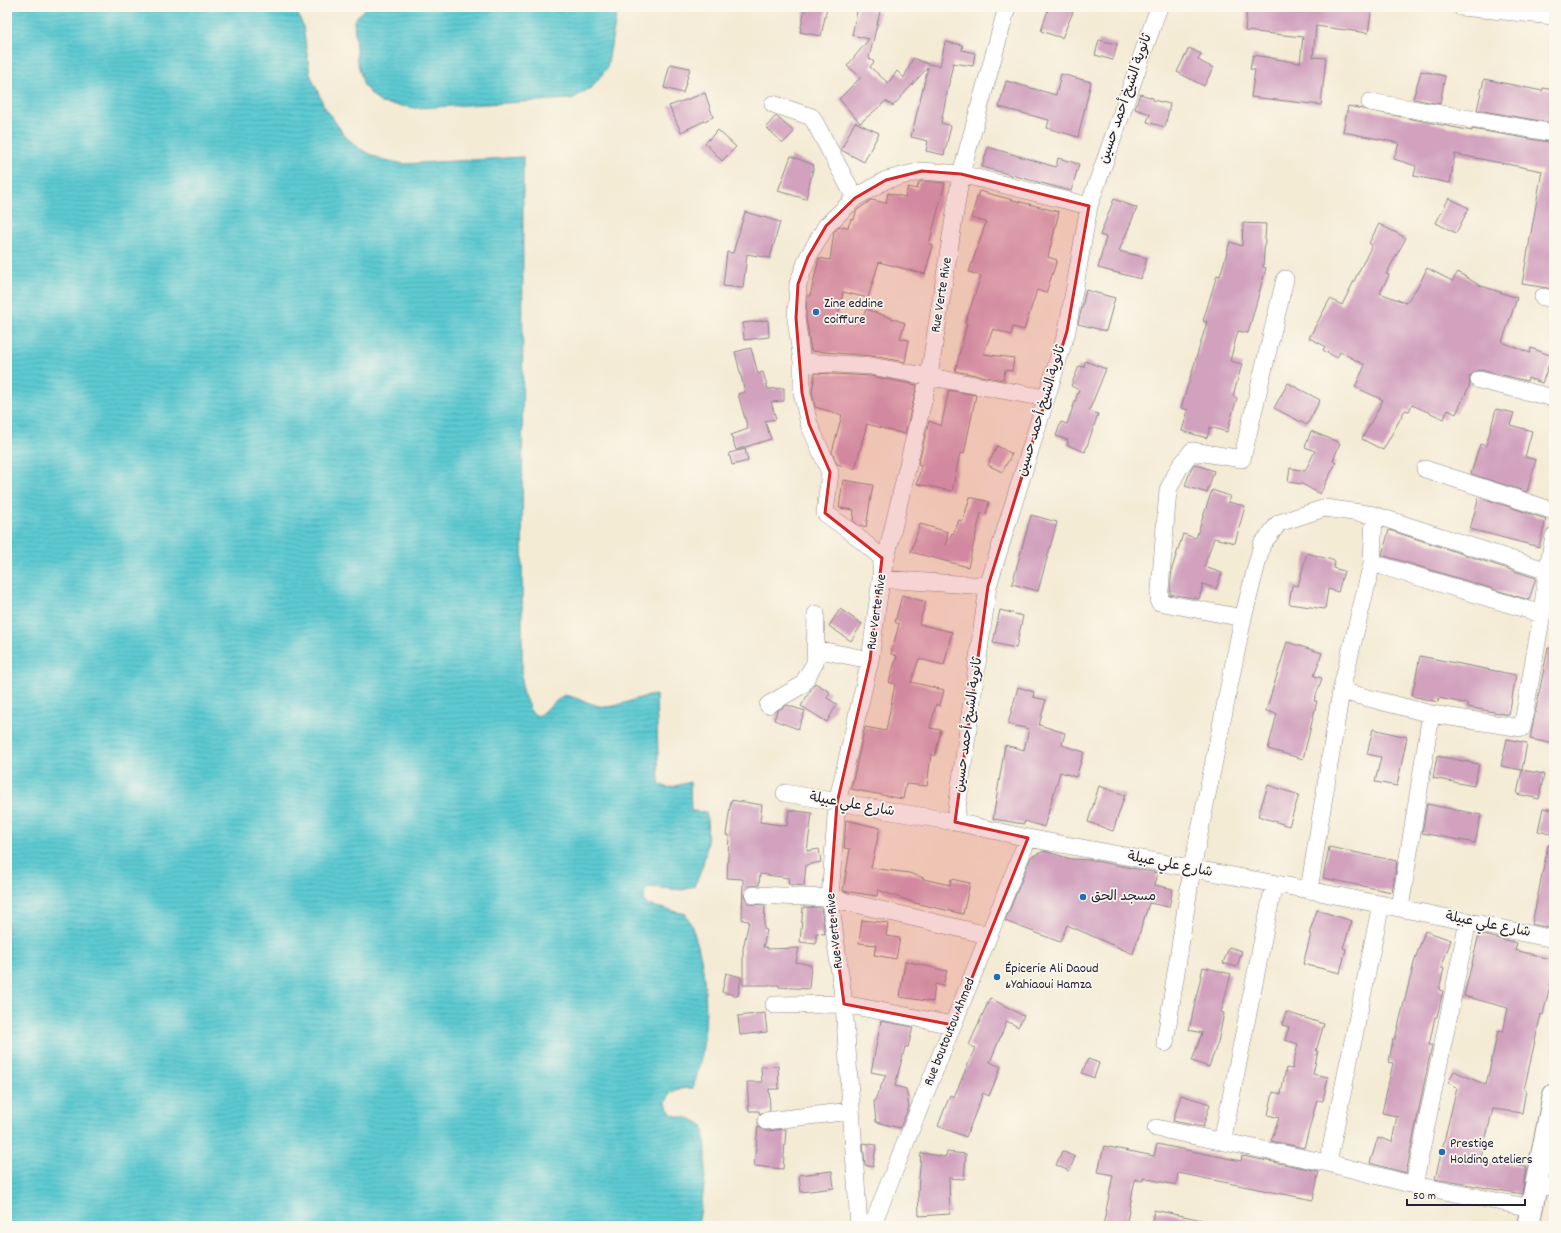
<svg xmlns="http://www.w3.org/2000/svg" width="1561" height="1233" font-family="Dekko,'Playpen Sans Arabic',sans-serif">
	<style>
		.water { fill: url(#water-rules); stroke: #407686 }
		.building { fill: #d1a1be }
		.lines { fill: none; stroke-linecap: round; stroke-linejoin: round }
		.street-casing { stroke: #8b8688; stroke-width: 18 }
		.secondary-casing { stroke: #8b8688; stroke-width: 24 }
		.street { stroke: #fff; stroke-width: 17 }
		.secondary { stroke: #fff; stroke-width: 22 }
		.marked { fill: #d62828; fill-opacity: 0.2; stroke: #d62828; stroke-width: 3; stroke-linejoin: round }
		.poi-dot { fill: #1f6fb2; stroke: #fbf7ec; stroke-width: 1.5 }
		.labels { text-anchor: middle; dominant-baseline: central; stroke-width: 3.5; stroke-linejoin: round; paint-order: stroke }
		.street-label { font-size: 14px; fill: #22223b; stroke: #fbf7ec }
		.poi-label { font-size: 14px; fill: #22223b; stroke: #fbf7ec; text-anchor: start }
	</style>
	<defs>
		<pattern id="water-rules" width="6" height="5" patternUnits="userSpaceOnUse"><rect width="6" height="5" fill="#5dcad2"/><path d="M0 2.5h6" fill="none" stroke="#51adb5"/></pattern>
	</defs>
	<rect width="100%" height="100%" fill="#fbf7ec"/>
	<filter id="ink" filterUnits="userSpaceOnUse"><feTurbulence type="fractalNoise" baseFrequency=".025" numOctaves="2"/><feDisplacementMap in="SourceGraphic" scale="8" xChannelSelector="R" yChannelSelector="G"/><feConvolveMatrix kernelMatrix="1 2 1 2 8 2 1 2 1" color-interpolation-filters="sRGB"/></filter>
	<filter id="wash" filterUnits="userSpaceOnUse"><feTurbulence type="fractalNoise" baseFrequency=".012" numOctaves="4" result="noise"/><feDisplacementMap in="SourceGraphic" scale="16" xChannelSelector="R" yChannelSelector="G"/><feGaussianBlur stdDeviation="0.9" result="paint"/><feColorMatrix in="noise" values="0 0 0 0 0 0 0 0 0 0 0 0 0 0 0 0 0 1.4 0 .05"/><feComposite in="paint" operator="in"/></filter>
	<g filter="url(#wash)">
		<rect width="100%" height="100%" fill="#f4ebd5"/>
		<path class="water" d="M7 7H295L303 26 310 74 324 106 344 135 360 149 380 159 404 164 523 157 522 691 531 712 538 716 564 695C577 697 595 707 607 707 623 706 638 696 656 695L659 783 668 788 690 782 691 811 706 812C710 836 706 864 694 886L683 890 649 887 644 892V901L647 905 686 914C711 963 711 1037 693 1088L678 1089 670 1093 666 1103 671 1114C684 1119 691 1116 703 1126 710 1158 703 1194 698 1226H7Z
			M366 7H619L617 11 607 68 592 87 572 99 416 108 381 103 373 96 364 86 357 61 354 20Z"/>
		<g id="blocks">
			<path class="building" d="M805 7H827L821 36 800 32Z
				M858 7 880 12 869 58 874 62 870 67 888 83 897 71 904 78 913 58 928 64 940 66 945 42 963 45 962 50 975 53 973 66 953 63 941 123 951 126 944 155 926 151 928 141 911 137 928 67 893 106 886 101 860 123 839 99 861 77 847 66 869 39 852 35Z
				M1049 7H1075L1062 38 1041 31Z
				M1247 7 1297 9V7H1372L1368 33 1316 26 1313 57 1326 58 1321 105 1251 97 1255 70 1250 69 1253 55 1300 63 1303 37 1245 31Z
				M1099 40 1117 44 1113 60 1095 55Z
				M1189 48 1201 54 1198 60 1213 68 1204 86 1177 72Z
				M670 64 690 68 683 93 664 88Z
				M1421 71 1445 76 1440 104 1413 99Z
				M1061 74 1091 82 1078 137 1047 128 1049 120 999 107 1006 81 1056 95Z
				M1484 79 1542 91 1543 88 1554 90 1552 123 1477 110Z
				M705 93 713 117 681 132 669 106Z
				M1140 94 1153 98V100L1170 104 1165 127 1147 122 1150 114 1135 109Z
				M1348 106 1472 131V129L1554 143V289L1522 284 1542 171 1455 154 1450 183 1414 176 1416 166 1394 159 1399 143 1343 132Z
				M776 116 794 132 783 143 766 127Z
				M855 122 879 133 864 162 841 150Z
				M718 130 736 147 722 161 705 143Z
				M988 147 1056 167 1058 158 1079 164 1071 191 982 167Z
				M791 156 814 165 806 199 778 191Z
				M923 181 945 183 929 244 933 245 925 274 879 262 868 298 843 292 838 317 862 320 866 309 905 323 900 338 909 340 905 362 872 356 811 351 806 318 807 296H810L819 258 830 260 834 232 840 226 848 227 851 219 854 220 856 211 871 200 886 203 888 193 905 197 908 187 917 189 919 182Z
				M979 191 1059 212 1048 257 1057 260 1046 293 1037 290 1024 330 1013 327 1011 335 993 329 983 354 1014 358 1012 371 1005 370 1003 380 955 371 967 324 965 323 981 276 969 272 986 222 971 218Z
				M1449 198 1469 208 1456 233 1436 223Z
				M1114 199 1137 208 1119 251 1147 258 1141 279 1098 268 1106 237 1100 235Z
				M745 212 780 222 770 258 747 254 743 288 723 286 727 252 733 253Z
				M1243 223 1266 224 1263 267 1266 268 1248 333 1238 331 1230 361 1242 364 1233 396 1237 398 1227 432 1210 427 1207 438 1182 431 1188 410 1181 408 1207 322 1203 321 1217 275 1220 276 1230 242 1242 246Z
				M1379 224 1406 238 1386 274 1389 275 1380 293 1406 303 1419 285 1427 268 1452 281 1458 272 1479 285 1517 298 1502 342 1530 353 1531 348 1552 356 1542 383 1528 378 1527 381 1481 370 1476 371 1469 377 1470 384 1456 414 1448 410 1444 419 1412 405 1409 411 1405 410 1383 450 1362 439 1383 400 1355 387 1365 365 1340 352 1337 358 1323 350 1325 346 1309 338 1330 299 1342 305 1372 245 1369 243Z
				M1086 290 1115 298 1106 331 1078 324Z
				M768 320 769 337 744 340 743 323Z
				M751 348 758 374 763 372 768 389 784 388V401L771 402 776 419 765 421 771 439 736 450 731 435 748 429 738 394 745 392 735 352Z
				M1085 361 1106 369 1089 411 1098 414 1085 452 1067 445 1068 440 1056 436 1061 422 1067 424 1079 390 1071 386 1079 366 1084 367Z
				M815 373 870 376 917 385 905 434 867 424 855 469 837 464 832 452 842 415 815 407 812 392Z
				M1288 383 1320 400 1307 425 1274 408Z
				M949 390 976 395 964 454 960 453 952 491 917 484 921 466 918 465 929 421 941 426Z
				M1496 409 1514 413 1510 425 1532 431 1525 457 1536 460 1527 492 1471 474 1480 444 1486 446Z
				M1311 431 1340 443 1333 461 1336 463 1320 494 1302 484 1288 482 1290 468 1305 471 1315 451 1305 447Z
				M997 446 1012 454 1002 472 988 465Z
				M745 449 748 461 732 465 729 453Z
				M1194 464 1214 471 1207 493 1185 486 1191 469Z
				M843 480 873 485 866 527 859 525 853 521 854 510 839 508Z
				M1212 490 1230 496 1228 502 1245 506 1235 543 1214 538 1204 567 1222 573 1216 589 1203 584 1199 599 1170 594 1172 568 1183 534 1196 538Z
				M970 497 989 502 986 514 981 513 968 567 911 552 920 524 948 532 946 545 952 533 953 534 959 520 963 521Z
				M1479 497 1546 519 1539 547 1470 529Z
				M1031 515 1057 522 1038 591 1012 584Z
				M1389 530 1536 578 1529 600 1382 555Z
				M1307 553 1335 561 1333 568 1344 571 1338 592 1328 589 1325 609 1289 604 1292 585 1298 586Z
				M902 595 926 602 919 624 952 632 944 665 919 659 911 682 944 690 940 706 936 704 930 728 941 730 935 756 931 754 927 786 906 784 903 799 851 789 865 727 886 731 895 684 889 682 897 656 891 654 899 624 895 622Z
				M840 609 862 624 851 641 829 626Z
				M1000 610 1023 616 1016 648 993 643Z
				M1287 642 1322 653 1314 676 1322 678 1314 701H1317L1303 759 1268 749 1277 714 1266 711Z
				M1548 648 1554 649V744L1530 739Z
				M1420 656 1516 675 1509 715 1468 707V704L1439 698 1438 702 1412 696Z
				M815 683 830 692 827 698 837 704 827 722 801 706Z
				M1018 687 1034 692 1033 697 1046 700 1039 725 1065 733 1062 745 1084 752 1076 777 1060 772 1044 827 1025 821 1024 824 993 819 1005 745 1024 750 1029 729 1008 724Z
				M787 705 805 711 798 729 774 720 777 711Z
				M1373 729 1407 737 1397 786 1375 782 1381 757 1367 754Z
				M1507 739 1527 743 1522 770 1501 766Z
				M1437 756 1479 764 1474 786 1433 778Z
				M1522 770 1544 774 1539 799 1517 794Z
				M1268 785 1299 795 1289 826 1258 816Z
				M1099 786 1125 795 1113 831 1088 822Z
				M731 800 762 805 760 822 787 826 789 810 812 813 807 851 819 849 821 862 806 865 804 886 788 884 789 878 760 874 759 885 749 886 744 895 749 904 765 905 764 929 767 930 763 947H767V949L799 948 796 962 811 965 809 989 779 987V985H743V949L749 921 742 920 743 879 727 878 729 835H726Z
				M1427 804 1481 815 1475 843 1422 833Z
				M1543 808 1554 810V835L1538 831Z
				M846 820 880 828 871 868 909 873 924 878 923 879 950 885 951 879 970 883 963 914 915 903 878 890 877 896 843 891 850 849 844 848Z
				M1548 845H1554V929L1532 924Z
				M1329 847 1397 861 1392 892 1323 878Z
				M1044 851 1071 859 1090 860 1158 873 1155 885 1173 889 1169 907 1149 903 1133 954 1067 925 1060 942 1005 921 1031 857Z
				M803 907 821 908 825 934 816 933V944L800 942Z
				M1317 910 1352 921 1343 948 1346 949 1340 973 1303 964 1311 934H1309Z
				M862 920 888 923 886 936 900 938 896 959 874 955 876 945 859 943Z
				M1425 931 1451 940 1441 968H1444L1439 990 1443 991 1437 1017H1435L1429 1045H1432L1406 1173 1370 1163 1378 1137 1392 1142 1397 1116 1382 1113 1393 1063 1389 1062 1393 1039H1395L1415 959Z
				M1479 934 1517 943 1515 950 1554 960V969L1543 1015 1541 1014 1524 1090H1526L1522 1113 1493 1109 1480 1161 1526 1167 1522 1194 1435 1179 1457 1087 1448 1083 1454 1071 1486 1085 1498 1031 1503 1032 1508 1008 1464 996Z
				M1229 947 1242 951 1237 967 1223 963Z
				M905 961 947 971 943 986 935 984 933 1002 900 997Z
				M1203 967 1231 974 1221 1012 1224 1013 1218 1042 1209 1067 1192 1061 1202 1033 1189 1030Z
				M726 973 741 977 738 996 722 992Z
				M990 998 1024 1016 1018 1027 1007 1021 990 1062 1001 1067 989 1096 983 1093 966 1137 938 1126 950 1095 954 1097 975 1048 969 1045Z
				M1286 1012 1324 1024 1316 1051H1318L1313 1074 1328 1077 1323 1101 1317 1100 1304 1148 1271 1141 1279 1118 1268 1115 1273 1092 1281 1094 1286 1068 1292 1069 1298 1044 1285 1040 1289 1027 1282 1025Z
				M765 1013 767 1032 740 1035 738 1016Z
				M881 1021 913 1027 908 1047H905L895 1086 906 1089 909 1107 900 1128 876 1122 874 1102 886 1075 871 1072Z
				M1088 1059 1099 1063 1094 1078 1082 1073Z
				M778 1066 779 1089H769L770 1110 759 1114V1111H749L747 1082H762L761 1067Z
				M1181 1095 1210 1104 1203 1127 1173 1121Z
				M758 1127 767 1131 786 1129 783 1169 754 1166Z
				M863 1143 876 1145 873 1167 865 1165Z
				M1157 1144 1241 1161 1242 1156 1319 1171 1313 1200 1178 1173 1176 1185 1143 1178V1181L1135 1179 1126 1226H1103L1113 1175 1098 1172 1104 1146 1154 1156Z
				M1062 1151 1075 1157 1069 1171 1056 1165Z
				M947 1152 966 1154 964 1179 949 1178 950 1214 919 1216 918 1191 921 1153 945 1157Z
				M832 1171 834 1188 801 1192 799 1175Z
				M1154 1210 1202 1220V1226H1151Z"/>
		</g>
	</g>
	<g filter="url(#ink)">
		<use href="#blocks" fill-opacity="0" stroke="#8b8688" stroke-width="1"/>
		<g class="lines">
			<g class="street-casing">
				<path id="street" d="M1461 7 1554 16
					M1370 102 1554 133
					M773 104 812 117 855 198
					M1285 279 1242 459 1192 451 1179 468 1168 490 1159 602 1243 618 1262 544 1279 523 1325 508 1374 515 1554 573
					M1543 297 1554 299
					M802 362 871 366 1046 398
					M1479 380 1554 398
					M1425 469 1554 511
					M1372 563 1542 614
					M988 586 881 579 882 558 854 534 825 513 830 472 809 424 802 393V362L796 318 798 284 808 257 826 226 855 198 886 180 922 171 961 174 1089 206
					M815 649 870 660
					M1341 691 1431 714 1522 728 1542 614 1547 572 1554 536
					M768 705 802 685 815 663 816 614
					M785 793 955 822 1028 838 1309 890 1554 939
					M955 822 988 586 1067 331 1089 206 1159 7
					M1309 890 1341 691 1372 563 1374 515
					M754 895 830 898 988 935
					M1400 908 1431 714
					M774 1005 844 1004 953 1025
					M1165 1043 1192 869 1243 618
					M766 1121 851 1111
					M1156 1128 1328 1163 1414 1185 1532 1208
					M1222 1142 1274 884
					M1328 1163 1381 904
					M1536 1184 1554 1188
					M1414 1185 1468 921
					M859 1226 844 1004 830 898 837 803 870 660 881 579 929 376 961 174 1007 7
					M872 1226 1028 838"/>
			</g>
			<g class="secondary-casing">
				<path id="secondary" d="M1528 1226 1554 1095"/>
			</g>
			<use href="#street" class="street"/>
			<use href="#secondary" class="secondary"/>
		</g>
	</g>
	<path class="marked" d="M922 171 961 174 1089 206 1067 331 988 586 955 822 1028 838 953 1025 844 1004 830 898 837 803 870 660 882 558 825 513 830 472 809 424 802 393 796 318 798 284 808 257 826 226 855 198 886 180Z"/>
	<g class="poi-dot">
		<circle cx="816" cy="312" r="4"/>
		<circle cx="1083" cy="897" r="4"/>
		<circle cx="997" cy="977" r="4"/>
		<circle cx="1442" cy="1152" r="4"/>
	</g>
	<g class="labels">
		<g class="street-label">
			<text transform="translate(1126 99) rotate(-71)">ثانوية الشيخ أحمد حسين</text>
			<text transform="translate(942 295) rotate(-81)">Rue Verte Rive</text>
			<text transform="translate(1042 411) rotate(-73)">ثانوية الشيخ أحمد حسين</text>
			<text transform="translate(877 612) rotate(-82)">Rue Verte Rive</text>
			<text transform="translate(969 725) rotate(-82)">ثانوية الشيخ أحمد حسين</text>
			<text transform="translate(852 805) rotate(10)">شارع علي عبيلة</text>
			<text transform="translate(1170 865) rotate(11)">شارع علي عبيلة</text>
			<text transform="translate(1488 925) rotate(11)">شارع علي عبيلة</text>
			<text transform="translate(835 931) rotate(-96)">Rue Verte Rive</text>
			<text transform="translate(950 1032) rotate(-68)">Rue boutoutou Ahmed</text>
		</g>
		<g class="poi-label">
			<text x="824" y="304">Zine eddine<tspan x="824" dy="16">coiffure</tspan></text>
			<text x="1091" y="897">مسجد الحق</text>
			<text x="1005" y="969">Épicerie Ali Daoud<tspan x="1005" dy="16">&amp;Yahiaoui Hamza</tspan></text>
			<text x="1450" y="1144">Prestige<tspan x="1450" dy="16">Holding ateliers</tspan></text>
		</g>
	</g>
	<rect width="1561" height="1233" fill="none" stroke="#fbf7ec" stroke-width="24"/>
	<path d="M1407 1199v6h118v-6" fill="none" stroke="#22223b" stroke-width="2"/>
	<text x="1413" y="1199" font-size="12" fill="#22223b" stroke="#fbf7ec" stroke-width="3" paint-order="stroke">50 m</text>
</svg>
